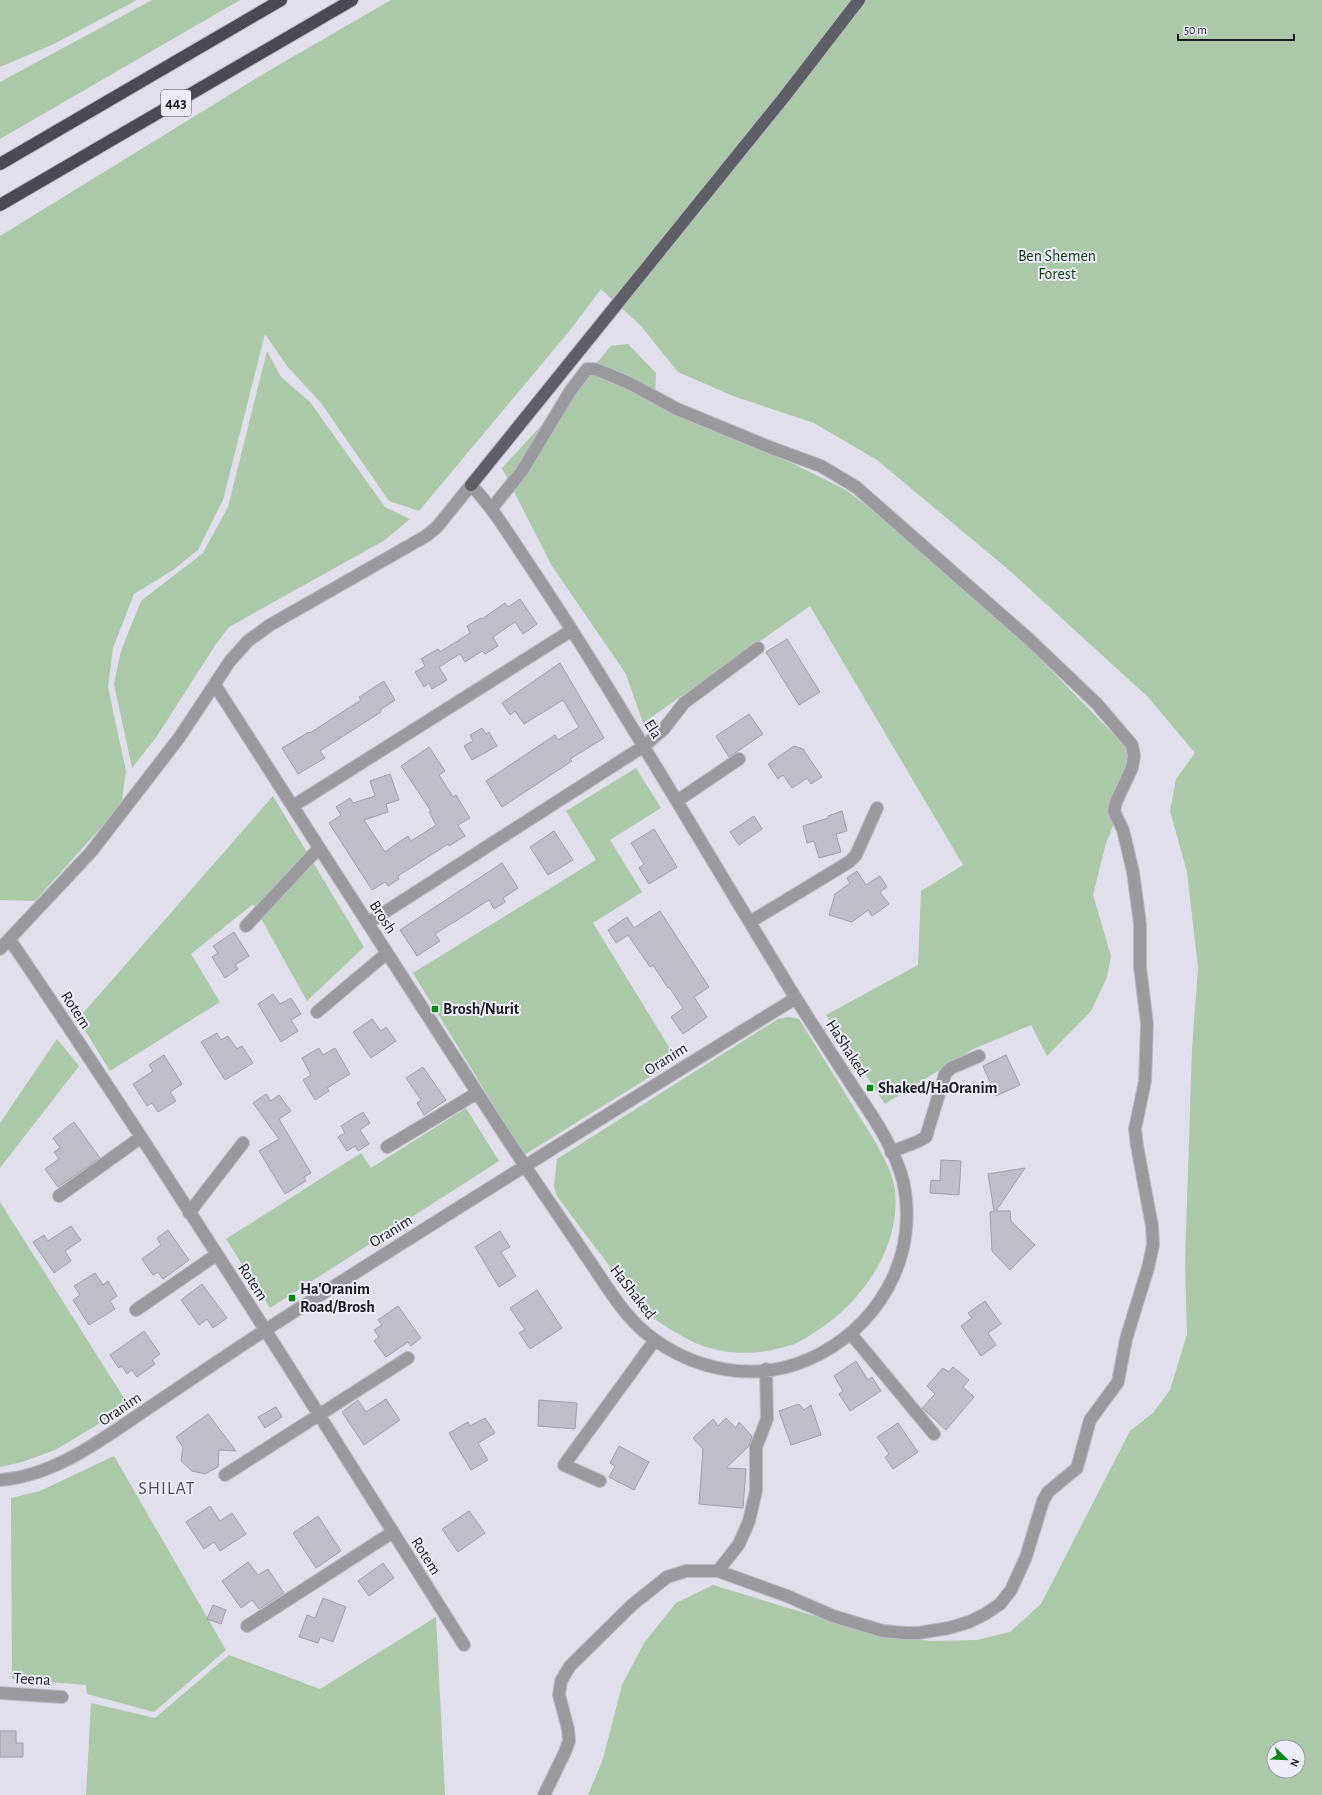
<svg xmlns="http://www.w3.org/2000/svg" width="1322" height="1795" font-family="'Alegreya Sans',sans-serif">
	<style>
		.green { fill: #abc8a9; fill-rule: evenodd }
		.building { fill: #bebec9; stroke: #9f9faa }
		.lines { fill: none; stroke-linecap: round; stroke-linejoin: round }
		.minor-casing { stroke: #bdbcc6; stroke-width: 14 }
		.major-casing { stroke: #bdbcc6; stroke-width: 14 }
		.highway-casing { stroke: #bdbcc6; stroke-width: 14 }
		.minor { stroke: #99999e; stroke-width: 12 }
		.major { stroke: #5e5e67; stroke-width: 12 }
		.highway { stroke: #4a4a53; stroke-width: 12 }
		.poi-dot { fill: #068a14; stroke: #ededf9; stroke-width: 1.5 }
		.labels { text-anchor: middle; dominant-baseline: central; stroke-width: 4; stroke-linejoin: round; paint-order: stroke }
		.shield { fill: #ededf9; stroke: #5a5a61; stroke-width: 1 }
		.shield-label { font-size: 15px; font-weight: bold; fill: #1b1b20 }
		.park-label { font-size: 16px; fill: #0a390b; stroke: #ededf9 }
		.street-label { font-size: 16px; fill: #1b1b20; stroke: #ededf9 }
		.poi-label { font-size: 16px; font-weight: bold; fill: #1b1b20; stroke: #ededf9; text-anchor: start }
		.quarter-label { font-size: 18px; letter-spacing: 1px; fill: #4d4d57; stroke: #ededf9 }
	</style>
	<rect width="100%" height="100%" fill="#e0dfeb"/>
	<path class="green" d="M0 0H137L54 44 0 67Z
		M152 0H240L0 139V82Z
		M391 0H1322V1795H588L603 1759 622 1685 644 1643 676 1603 713 1585 874 1634 930 1641 977 1640 1010 1632 1041 1604 1130 1431 1153 1413 1170 1390 1187 1334 1185 1262 1192 1049 1198 968 1187 872 1170 811 1176 779 1195 753 1148 697 1009 570 877 460 814 423 733 396 678 372 641 326 601 289 571 329 419 511 389 501 321 403 287 366 265 334 223 500 198 550 173 570 134 594 113 648 108 687 126 771 122 800 113 814 35 901 0 900V236L270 70ZM1274 1747H1298V1771H1274Z
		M628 344 656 373 655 398 682 418 794 464 846 490 900 531 1011 629 1127 748 1136 770 1106 843 1093 895 1111 956 1107 977 1091 1011 1047 1056 1031 1025 973 1049 885 1104 826 1015 918 965 921 891 963 865 810 606 643 723 626 674 552 566 502 468 574 390 611 346Z
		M267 351 281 377 310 402 385 507 410 519 385 540 229 627 216 644 157 736 132 768 114 684 121 651 141 601 203 553 228 507Z
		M636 768 661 808 610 840 642 892 593 923 677 1060 524 1155 413 973 596 860 566 811Z
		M273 796 364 947 307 1001 253 904 191 954 220 1002 110 1071 78 1019Z
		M789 1017 799 1019C817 1048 835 1077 853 1106 866 1127 892 1165 895 1190 901 1247 862 1303 815 1332 809 1336 803 1340 797 1343 760 1357 716 1357 682 1336 673 1331 663 1325 655 1319 638 1306 625 1286 612 1269 593 1245 575 1220 557 1196L554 1186 557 1159 778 1019Z
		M57 1039 79 1066 0 1168V1123Z
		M466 1108 499 1161 270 1308 226 1239 361 1153 371 1168Z
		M0 1202 129 1406 55 1450 22 1462 0 1467Z
		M114 1456 226 1650 154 1712 87 1694 86 1685 12 1679 11 1498 40 1491Z
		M436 1617 445 1795H86L91 1703 155 1718 229 1655 320 1689Z"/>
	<path class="building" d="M520 599 537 624 523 634 515 622 493 637 498 646 485 654 482 651 465 662 460 654 439 667 447 680 432 689 429 683 424 687 415 672 425 666 421 659 438 649 440 652 470 633 467 626 481 618 482 619 505 603 508 607Z
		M787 639 820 692 799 705 766 652Z
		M560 663 604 738 570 759 572 761 502 807 486 781 555 735 558 740 579 727 563 700 524 724 515 711 510 715 502 703Z
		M384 681 395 700 380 710 381 712 320 751 325 758 298 774 282 748 309 732 310 733 361 700 359 697Z
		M749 714 763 734 729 757 716 736Z
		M482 728 486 734 489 732 497 746 472 760 464 746 473 741 470 735Z
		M794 746 803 749 822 777 811 784 807 778 792 788 783 775 778 779 768 764Z
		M429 747 445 771 439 775 453 797 456 795 470 818 458 825 465 836 449 846 448 844 398 876 399 879 388 886 385 882 372 890 329 823 341 815 336 807 350 798 353 803 375 796 370 781 390 774 399 800 386 804 388 812 364 820 385 852 408 836 411 841 436 825 429 812 431 811 401 766Z
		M842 811 847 831 836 834 841 852 819 858 814 841 807 843 803 826 828 818V816Z
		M754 816 762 829 739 845 730 832Z
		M654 829 677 867 649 884 639 868 644 864 631 843Z
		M554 831 573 860 548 875 530 847Z
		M502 863 518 888 503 898 505 902 494 909 489 900 435 934 440 941 417 956 400 930Z
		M857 871 866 885 880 876 887 887 880 892 889 904 872 916 868 910 852 922 829 915 835 894 850 883 847 878Z
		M660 911 709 987 694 997 707 1017 683 1034 671 1017 683 1008 669 987 668 988 653 965 650 967 628 935 616 943 608 930 627 917 634 928Z
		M234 932 249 956 235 965 238 969 225 978 212 957 218 953 213 946Z
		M273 994 280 1004 291 998 301 1014 291 1020 298 1031 281 1042 258 1004Z
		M372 1019 381 1031 386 1027 396 1041 371 1058 353 1032Z
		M217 1033 221 1040 228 1036 237 1049 242 1046 253 1063 225 1080 201 1042Z
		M319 1048 323 1055 335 1048 350 1074 327 1088 329 1091 315 1100 303 1080 311 1075 302 1058Z
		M164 1055 182 1084 170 1092 176 1101 158 1112 152 1103 147 1106 133 1084 153 1071 149 1065Z
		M1006 1055 1020 1085 996 1096 983 1066Z
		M423 1067 446 1100 424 1115 417 1103 421 1100 406 1078Z
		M266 1094 271 1101 279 1095 291 1111 279 1119 311 1173 304 1177 306 1181 285 1194 259 1151 279 1139 253 1103Z
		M363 1112 370 1123 360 1130 369 1144 358 1151 355 1146 347 1151 338 1137 345 1133 341 1126Z
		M74 1122 100 1158 58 1187 45 1169 59 1159 54 1152 60 1148 53 1138Z
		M941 1160 961 1161 959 1195 930 1193 931 1180 940 1181Z
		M1025 1168 996 1211H1010L1011 1221 1035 1245 1010 1270 992 1251 990 1212 994 1211 988 1174Z
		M71 1226 81 1240 65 1251 71 1261 54 1273 33 1242 44 1235 48 1241Z
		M168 1230 189 1260 163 1279 158 1272 153 1275 142 1259 161 1245 157 1238Z
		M500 1231 510 1247 501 1252 516 1276 499 1287 475 1247Z
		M95 1273 103 1285 108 1281 117 1296 110 1301 115 1309 89 1325 73 1300 80 1295 74 1286Z
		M202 1284 227 1318 213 1328 207 1319 199 1325 181 1300Z
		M537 1290 562 1328 530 1349 519 1333 525 1330 510 1308Z
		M985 1301 1001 1324 988 1333 996 1345 981 1356 961 1326 972 1318 968 1313Z
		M398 1306 421 1338 411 1346 408 1342 386 1357 374 1341 379 1337 374 1330 382 1325 378 1320Z
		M144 1331 160 1354 152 1360 155 1364 137 1377 132 1370 127 1374 122 1366 119 1368 110 1355Z
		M856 1361 868 1380 872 1377 881 1391 850 1411 839 1394 843 1391 834 1376Z
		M953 1367 969 1380 963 1387 974 1397 946 1430 922 1408 935 1394 927 1386 943 1368 949 1372Z
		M386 1399 400 1420 364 1445 342 1412 358 1400 366 1412Z
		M539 1400 577 1403 575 1429 538 1426Z
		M799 1404 804 1410 811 1405 821 1435 791 1445 779 1411Z
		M276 1407 282 1417 265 1428 258 1417Z
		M208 1414 236 1451 219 1450 218 1467 205 1474 192 1471 181 1461 183 1447 176 1437Z
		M485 1418 495 1433 478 1443 488 1460 471 1470 449 1433 468 1422 470 1426Z
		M726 1418 736 1428 739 1422 752 1436 749 1446 726 1468 746 1469 743 1508 699 1504 703 1449 693 1438 713 1419 718 1426Z
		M898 1423 918 1452 893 1469 885 1457 889 1454 877 1437Z
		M619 1446 649 1462 634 1490 609 1477 615 1466 610 1463Z
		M210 1506 220 1521 232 1513 246 1534 220 1551 214 1542 204 1549 186 1522Z
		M469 1511 485 1533 458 1552 442 1529Z
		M318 1516 341 1551 316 1568 293 1533Z
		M248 1562 258 1575 268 1569 284 1593 259 1609 252 1600 241 1608 222 1581Z
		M383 1563 394 1578 369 1596 358 1581Z
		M323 1598 346 1607 333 1642 320 1637 318 1643 299 1637 307 1615 315 1618Z
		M213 1605 226 1610 221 1624 207 1619Z
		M0 1731H16V1743H23V1757H0Z"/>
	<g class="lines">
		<g class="minor-casing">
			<path id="minor" d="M492 508 522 471 569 393 587 369H595L603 372 631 384 677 409 772 448 821 466 856 487 1030 640 1097 704 1132 745 1134 756 1132 768 1116 802 1114 811 1123 830 1133 872 1140 924V967L1147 1024 1145 1081 1135 1129 1137 1146 1152 1226 1153 1245 1148 1268 1126 1339 1118 1382 1090 1420 1077 1468 1048 1492 1043 1501 1026 1557 1011 1590 1000 1604 985 1614 969 1622 949 1628 918 1633H906L883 1631 833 1616 787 1596 718 1571H686L667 1577 632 1605 570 1666 561 1681 559 1695 568 1729 569 1741 565 1752 544 1795
				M677 801 739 759
				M293 806 572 630
				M750 922 849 862 856 855 877 808
				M368 923 644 746 663 730 684 703 758 648
				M246 926 319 848
				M10 940C167 1171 315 1408 464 1645
				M0 949 91 852 179 738 230 661 248 641 270 625 426 536 437 527 471 485C494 509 511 538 530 566 552 599 574 633 595 667 662 775 726 884 792 992 813 1026 835 1059 857 1093 875 1120 895 1149 903 1181 920 1258 877 1330 807 1360 753 1383 692 1370 647 1334 622 1314 605 1283 586 1256 558 1214 529 1173 502 1131 406 983 310 834 215 685
				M317 1012 387 953
				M387 1147 477 1093
				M891 1152 919 1141 926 1137 945 1074 951 1068 979 1056
				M59 1196 140 1138
				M189 1213 243 1143
				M136 1310 216 1255
				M851 1334 934 1434
				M225 1475 408 1358
				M0 1480C56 1476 105 1437 150 1407 189 1381 228 1354 267 1329 442 1217 619 1107 796 998
				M600 1481 564 1465 655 1340
				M718 1571 739 1544 749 1521 756 1491V1447L767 1419 766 1369
				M247 1626 393 1532
				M0 1693 62 1697"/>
		</g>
		<g class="major-casing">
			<path id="major" d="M471 485 785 96 859 0"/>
		</g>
		<g class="highway-casing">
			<path id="highway" d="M0 164 281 0
				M0 205 352 0"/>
		</g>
		<use href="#minor" class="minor"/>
		<use href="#major" class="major"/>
		<use href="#highway" class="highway"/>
	</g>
	<g class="poi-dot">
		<rect x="431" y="1005" width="8" height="8" rx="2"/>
		<rect x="866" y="1084" width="8" height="8" rx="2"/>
		<rect x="288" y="1294" width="8" height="8" rx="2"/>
	</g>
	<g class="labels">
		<rect class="shield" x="161" y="90" width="30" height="26" rx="3"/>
		<g class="shield-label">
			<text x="176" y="103">443</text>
		</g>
		<g class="park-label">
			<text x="1057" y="256">Ben Shemen<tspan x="1057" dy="18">Forest</tspan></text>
		</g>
		<g class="street-label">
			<text transform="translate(653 729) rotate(58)">Ela</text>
			<text transform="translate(383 917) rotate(57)">Brosh</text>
			<text transform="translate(76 1010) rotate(57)">Rotem</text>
			<text transform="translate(847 1048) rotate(57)">HaShaked</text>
			<text transform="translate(666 1059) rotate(-32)">Oranim</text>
			<text transform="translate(391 1231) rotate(-32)">Oranim</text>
			<text transform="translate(253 1282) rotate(57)">Rotem</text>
			<text transform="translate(633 1292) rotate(52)">HaShaked</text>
			<text transform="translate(120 1409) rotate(-34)">Oranim</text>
			<text transform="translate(426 1556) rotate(58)">Rotem</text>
			<text transform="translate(32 1679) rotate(3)">Teena</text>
		</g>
		<g class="poi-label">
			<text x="443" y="1009">Brosh/Nurit</text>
			<text x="878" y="1088">Shaked/HaOranim</text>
			<text x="300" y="1289">Ha'Oranim<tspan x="300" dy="18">Road/Brosh</tspan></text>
		</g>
		<g class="quarter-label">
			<text x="167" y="1489">SHILAT</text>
		</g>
	</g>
	<g transform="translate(1286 1759) rotate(113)"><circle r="19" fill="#ededf9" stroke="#9999a2"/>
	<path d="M0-3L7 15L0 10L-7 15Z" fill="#068a14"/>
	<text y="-6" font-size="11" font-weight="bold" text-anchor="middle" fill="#1b1b20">N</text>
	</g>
	<path d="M1178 34v6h116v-6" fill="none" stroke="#1b1b20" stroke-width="2"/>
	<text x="1184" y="34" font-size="12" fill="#1b1b20" stroke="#ededf9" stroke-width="3" paint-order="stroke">50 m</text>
</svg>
